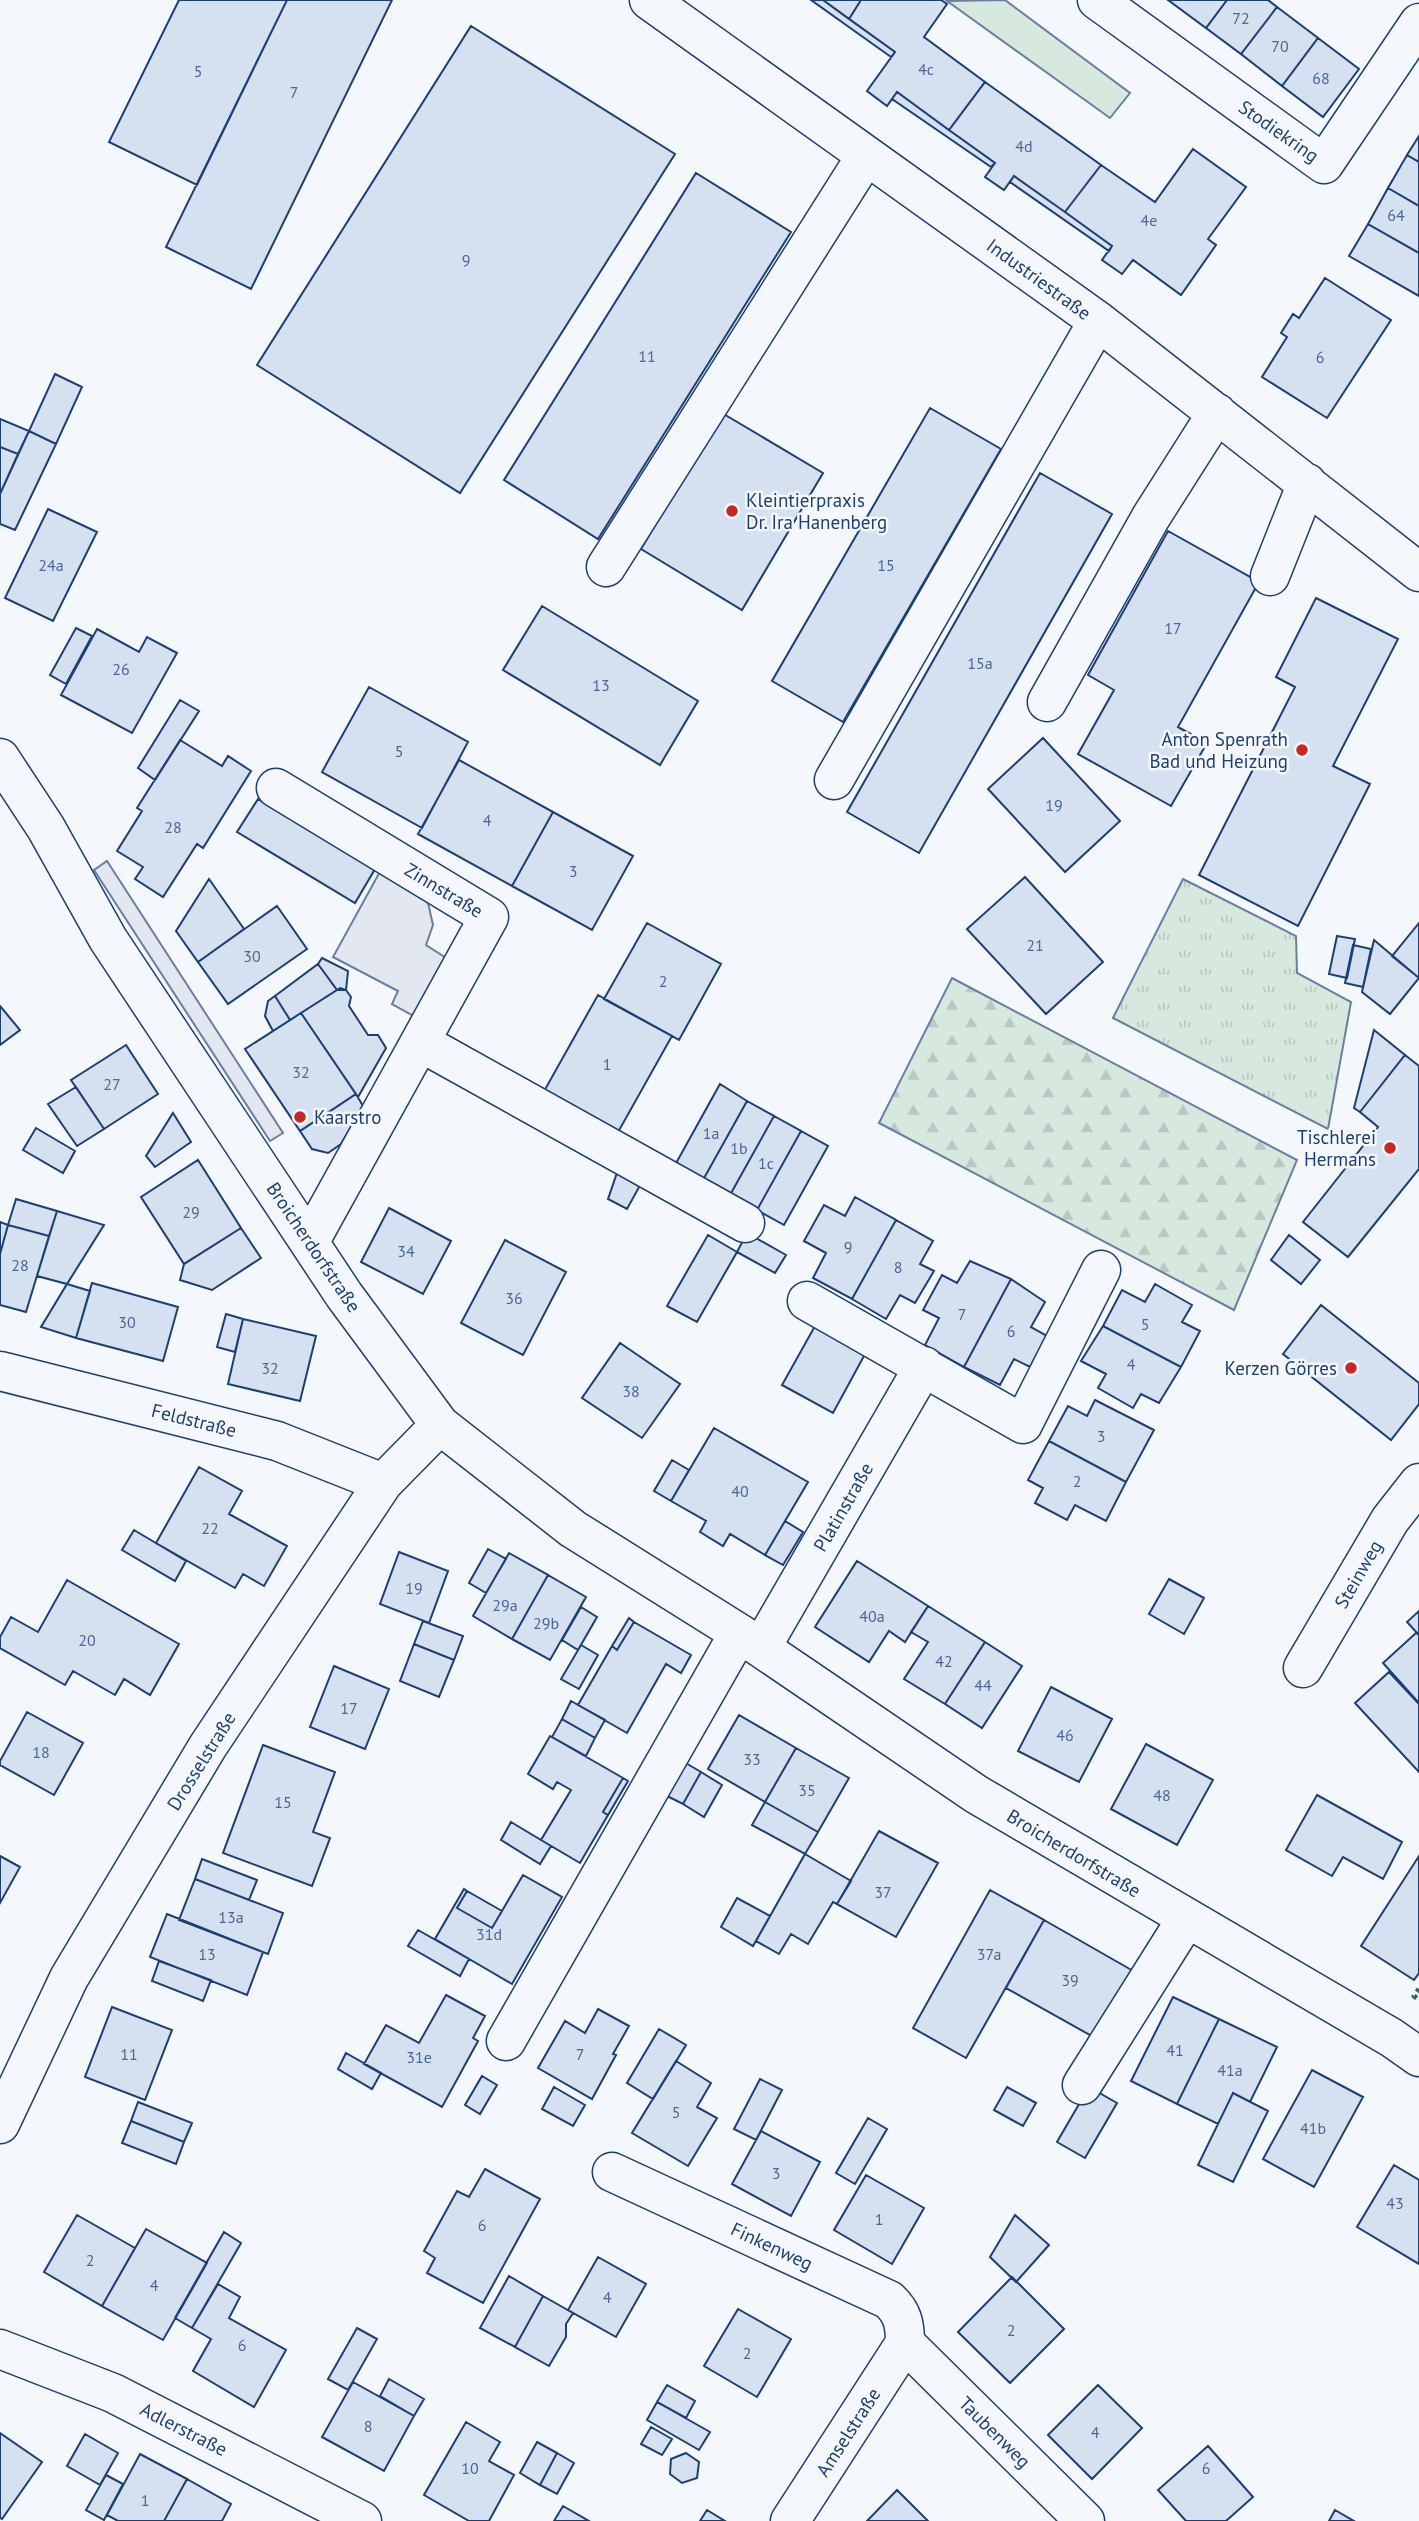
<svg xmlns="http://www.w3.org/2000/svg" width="1419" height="2521" font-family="'PT Sans',sans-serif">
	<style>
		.grass { fill: url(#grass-tufts); stroke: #687fa3; stroke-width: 2 }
		.forest { fill: url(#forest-firs); stroke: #687fa3; stroke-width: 2 }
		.park { fill: #d7e8df; stroke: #687fa3; stroke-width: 2 }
		.parking { fill: #e3e8f0; stroke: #687fa3; stroke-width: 2 }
		.building { fill: #d5e0f0; stroke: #1d3f73; stroke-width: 2 }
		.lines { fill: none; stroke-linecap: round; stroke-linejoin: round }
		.minor-casing { stroke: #1d3f73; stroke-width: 41 }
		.minor { stroke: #f4f7fb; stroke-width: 38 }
		.hedge { stroke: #2c6c60; stroke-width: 5; stroke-dasharray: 3.5 5; stroke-linecap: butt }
		.poi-dot { fill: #c62828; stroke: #f4f7fb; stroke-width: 2.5 }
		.labels { text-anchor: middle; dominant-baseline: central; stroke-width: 5; stroke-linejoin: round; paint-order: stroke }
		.number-label { font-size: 16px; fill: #4b6792 }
		.street-label { font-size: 19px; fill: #1d3f73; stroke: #f4f7fb }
		.poi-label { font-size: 19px; fill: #1d3f73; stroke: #f4f7fb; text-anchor: end }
	</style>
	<defs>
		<pattern id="grass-tufts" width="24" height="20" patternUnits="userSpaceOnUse" patternTransform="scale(1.75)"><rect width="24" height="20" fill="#d7e8df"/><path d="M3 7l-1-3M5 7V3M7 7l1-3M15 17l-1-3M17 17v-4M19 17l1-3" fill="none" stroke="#b8c8c3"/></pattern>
		<pattern id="forest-firs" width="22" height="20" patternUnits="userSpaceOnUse" patternTransform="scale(1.75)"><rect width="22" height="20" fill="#d7e8df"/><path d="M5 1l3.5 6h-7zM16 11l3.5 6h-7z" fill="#b8c8c3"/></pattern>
	</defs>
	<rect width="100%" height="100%" fill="#f4f7fb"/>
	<path class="grass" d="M1183 879 1296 936 1297 973 1351 1002 1328 1129 1113 1018Z"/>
	<path class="forest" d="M952 978 1297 1160 1234 1310 879 1123Z"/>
	<path class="park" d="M1005 0 1130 93 1110 118 947 1Z"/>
	<path class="parking" d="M107 861 283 1133 270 1141 94 870Z
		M382 868 428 903 433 925 426 945 451 961 419 1019 392 1004 398 991 333 957Z"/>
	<path class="building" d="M179 0H287L197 185 109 142Z
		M287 0H392L251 289 166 247Z
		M811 0H823L895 52 891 57Z
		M823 0H861L849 19Z
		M861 0H941L947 4 924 37 985 82 949 130 897 92 887 106 867 91 895 52 849 19Z
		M1168 0H1227L1206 28Z
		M1227 0H1268L1277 7 1241 54 1206 28Z
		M1277 7 1318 38 1282 86 1241 54Z
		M471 26 675 154 460 493 257 365Z
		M1318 38 1359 69 1323 117 1282 86Z
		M985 82 1101 165 1065 212 1014 176 1004 190 985 177 995 163 949 130Z
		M897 92 949 130 995 163 991 167 892 99Z
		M1419 136V162L1407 155Z
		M1193 149 1246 187 1208 239 1216 245 1181 295 1133 260 1122 274 1102 260 1112 246 1065 212 1101 165 1155 202Z
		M1407 155 1419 162V206L1388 188Z
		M696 173 791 232 598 539 504 480Z
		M1014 176 1065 212 1112 246 1109 251 1010 182Z
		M1388 188 1419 206V253L1368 224Z
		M1368 224 1419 253V296L1349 256Z
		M1325 278 1391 320 1327 418 1262 377 1287 337 1281 333 1293 314 1299 318Z
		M55 374 82 387 56 444 29 431Z
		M930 408 1001 449 843 722 772 681Z
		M722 413 823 473 742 610 641 549Z
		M0 419 29 431 18 454 0 447Z
		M29 431 56 444 15 530 0 524V494Z
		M0 447 18 454 0 494Z
		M1040 473 1112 514 919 853 847 812Z
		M48 509 97 532 53 621 5 598Z
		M1168 531 1259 582 1178 727 1207 743 1171 806 1078 754 1114 690 1088 675Z
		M1316 598 1398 639 1333 766 1370 784 1298 926 1199 875 1295 687 1276 677Z
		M542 606 698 701 660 765 503 670Z
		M76 628 92 636 66 684 50 675Z
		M97 629 139 652 147 637 177 653 132 733 61 695Z
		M369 687 468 742 422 828 322 772Z
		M180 700 199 711 155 780 138 768Z
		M1043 738 1120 821 1065 872 988 789Z
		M180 740 222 766 228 756 251 771 203 848 197 844 163 897 135 879 143 867 117 851 142 811 137 808Z
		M459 760 553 812 512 886 418 834Z
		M258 799 375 869 355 903 237 832Z
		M553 812 633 856 592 930 512 886Z
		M1025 877 1103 962 1046 1014 967 929Z
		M209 879 244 929 198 962 176 931Z
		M277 906 307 949 228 1004 198 962Z
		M647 923 721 964 679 1040 604 999Z
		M1419 923V978L1392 956Z
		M1337 936 1355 939 1347 978 1329 974Z
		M1374 940 1419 978 1390 1014 1362 992Z
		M1353 945 1371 949 1363 987 1345 983Z
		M322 958 348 971 346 990H337L318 964Z
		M318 964 337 990 290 1020 275 996Z
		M340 988 346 990 351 997 349 1006 368 1035H378L386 1048 358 1097 301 1013Z
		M598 995 672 1036 617 1134 543 1093Z
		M275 996 290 1020 273 1031 265 1016 268 1001Z
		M0 1006 20 1030 0 1045Z
		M301 1013 356 1094 300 1131 245 1049Z
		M1374 1030 1405 1055 1360 1112 1354 1108Z
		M126 1045 158 1094 104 1129 71 1080Z
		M1405 1055 1419 1066V1169L1348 1257 1303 1222 1378 1127 1360 1112Z
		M720 1084 747 1101 703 1180 675 1165Z
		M76 1087 104 1129 77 1146 48 1104Z
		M356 1094 363 1106 341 1144 328 1153 312 1149 300 1131Z
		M747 1101 774 1116 730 1195 703 1180Z
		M173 1113 191 1142 155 1167 146 1156Z
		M774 1116 801 1131 757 1210 730 1195Z
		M36 1128 75 1151 63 1173 23 1150Z
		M801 1131 828 1146 784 1225 757 1210Z
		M198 1160 241 1228 184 1264 141 1197Z
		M619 1167 643 1180 627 1209 608 1199Z
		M855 1197 896 1220 852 1299 813 1278 826 1253 804 1241 824 1205 845 1216Z
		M16 1199 57 1211 49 1236 8 1225Z
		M389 1208 451 1241 423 1294 361 1262Z
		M57 1211 104 1225 67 1284 37 1276Z
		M896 1220 933 1241 920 1264 934 1271 915 1303 900 1295 886 1319 852 1299Z
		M0 1222 8 1225 0 1254Z
		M8 1225 49 1236 26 1312 0 1305V1254Z
		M241 1228 261 1258 212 1290 180 1280 184 1264Z
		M747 1233 786 1255 775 1273 737 1252Z
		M708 1235 737 1252 697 1322 667 1306Z
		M1289 1235 1320 1260 1301 1284 1271 1260Z
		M505 1240 566 1272 523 1355 461 1323Z
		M970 1261 1011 1279 964 1367 925 1345 939 1318 923 1310 942 1275 957 1283Z
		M1011 1279 1045 1302 1031 1327 1047 1336 1030 1367 1014 1359 1000 1385 964 1367Z
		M92 1283 178 1307 163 1361 76 1338Z
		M67 1284 90 1291 76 1338 41 1327Z
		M1155 1284 1192 1305 1182 1322 1200 1331 1181 1367 1103 1326 1122 1290 1145 1302Z
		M1321 1305 1419 1383V1404L1391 1440 1283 1354Z
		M226 1314 243 1319 235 1352 217 1347Z
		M820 1317 870 1345 833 1413 782 1385Z
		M243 1319 316 1336 300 1401 228 1384Z
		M1103 1326 1181 1367 1159 1403 1141 1394 1133 1408 1098 1388 1106 1374 1081 1361Z
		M620 1343 680 1384 642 1438 582 1398Z
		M1095 1400 1154 1430 1126 1482 1049 1441 1068 1406 1087 1416Z
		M714 1428 808 1482 765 1555 730 1534 723 1546 700 1532 706 1521 671 1501Z
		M1049 1441 1126 1482 1106 1521 1075 1505 1067 1520 1035 1503 1043 1488 1028 1480Z
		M672 1460 689 1470 671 1501 654 1491Z
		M199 1467 242 1491 229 1514 287 1546 264 1586 243 1574 235 1588 156 1543Z
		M785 1521 803 1532 783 1565 765 1555Z
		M134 1530 186 1561 175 1581 122 1550Z
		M488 1549 506 1559 486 1593 469 1583Z
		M399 1552 448 1571 429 1623 380 1604Z
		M509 1553 548 1575 512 1639 473 1616Z
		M857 1561 928 1606 905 1642 889 1631 869 1662 815 1627Z
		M548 1575 586 1597 550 1660 512 1639Z
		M1169 1579 1204 1598 1184 1634 1149 1614Z
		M67 1580 179 1644 150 1695 124 1679 115 1695 73 1671 65 1685 0 1648V1637L11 1617 38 1632Z
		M928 1606 985 1642 945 1704 904 1679 928 1642 911 1632Z
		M581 1607 597 1617 578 1650 562 1640Z
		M1419 1611V1635L1407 1622Z
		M629 1618 634 1622 617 1650 612 1646Z
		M423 1621 463 1636 454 1660 414 1644Z
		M634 1622 691 1655 681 1673 666 1664 627 1733 578 1705 612 1646 617 1650Z
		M1416 1633 1419 1635V1703L1383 1663Z
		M985 1642 1022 1666 982 1728 945 1704Z
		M414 1644 454 1660 439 1697 400 1681Z
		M581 1645 598 1655 579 1689 561 1679Z
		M334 1666 389 1689 365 1749 310 1727Z
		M1389 1672 1419 1704V1772L1355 1703Z
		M1051 1687 1112 1719 1079 1782 1018 1751Z
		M571 1701 605 1720 595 1738 562 1719Z
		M27 1712 83 1743 54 1795 0 1765V1761Z
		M739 1715 796 1748 765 1802 708 1769Z
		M562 1719 595 1738 586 1756 552 1737Z
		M550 1736 623 1778 603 1812 608 1815 580 1863 541 1840 571 1790 557 1782 553 1789 528 1774Z
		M1146 1744 1213 1780 1177 1845 1111 1809Z
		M263 1745 335 1772 313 1832 330 1838 312 1886 223 1853Z
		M796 1748 849 1778 818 1832 765 1802Z
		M684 1762 701 1772 683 1804 665 1795Z
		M701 1772 722 1785 704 1817 683 1804Z
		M623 1778 628 1781 608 1815 603 1812Z
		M1317 1795 1402 1842 1383 1879 1343 1857 1332 1876 1286 1850Z
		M765 1802 818 1832 805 1854 752 1825Z
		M511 1822 551 1846 540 1864 501 1840Z
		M879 1831 938 1863 896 1937 837 1904Z
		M805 1854 851 1881 837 1904 833 1902 808 1944 791 1934 779 1954 756 1941Z
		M0 1856 20 1867 0 1903Z
		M1419 1856V1973L1414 1980 1361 1946Z
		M202 1859 257 1880 249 1900 195 1879Z
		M523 1875 562 1897 512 1984 435 1939 464 1889 467 1891 457 1908 492 1928Z
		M195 1879 283 1913 268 1954 179 1920Z
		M990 1890 1044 1920 966 2058 913 2028Z
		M467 1891 502 1911 492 1928 457 1908Z
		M737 1898 770 1916 753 1946 721 1927Z
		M167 1914 263 1952 247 1995 150 1957Z
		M1044 1920 1135 1972 1097 2039 1006 1988Z
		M418 1930 469 1959 460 1976 408 1946Z
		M159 1961 211 1980 203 2001 152 1981Z
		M446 1995 485 2016 473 2038 478 2041 442 2107 364 2064 386 2025 419 2043Z
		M1173 1997 1219 2019 1177 2104 1131 2081Z
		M112 2007 172 2030 145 2100 85 2077Z
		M598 2009 629 2026 613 2054 616 2055 592 2099 538 2068 565 2021 585 2033Z
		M1219 2019 1277 2047 1250 2102 1233 2093 1218 2124 1177 2104Z
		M659 2029 686 2045 653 2099 627 2083Z
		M346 2053 381 2073 372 2089 338 2069Z
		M676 2061 711 2083 697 2107 717 2118 688 2166 632 2133Z
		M1312 2070 1363 2097 1314 2187 1263 2159Z
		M482 2076 497 2085 480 2114 465 2105Z
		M760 2079 782 2090 756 2140 734 2129Z
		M554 2087 585 2105 573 2126 542 2109Z
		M1007 2087 1036 2103 1023 2126 994 2110Z
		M1089 2087 1117 2103 1085 2158 1057 2142Z
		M1233 2093 1268 2111 1233 2182 1198 2165Z
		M138 2102 192 2123 184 2142 131 2121Z
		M868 2118 887 2129 855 2184 836 2173Z
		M131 2121 184 2142 176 2164 122 2143Z
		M761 2131 820 2162 791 2216 732 2184Z
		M1394 2165 1419 2180V2264L1357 2227Z
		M485 2169 540 2199 483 2303 427 2273 435 2258 424 2251 457 2191 469 2197Z
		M866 2175 924 2208 892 2264 834 2230Z
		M77 2215 135 2248 102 2306 44 2272Z
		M1015 2215 1049 2245 1016 2282 990 2257Z
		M146 2229 207 2263 163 2340 102 2306Z
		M224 2232 241 2243 192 2328 175 2318Z
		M598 2257 646 2284 616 2337 568 2310Z
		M509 2276 543 2296 515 2347 480 2328Z
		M1012 2277 1064 2329 1010 2383 958 2332Z
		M218 2284 240 2297 229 2318 286 2350 254 2407 193 2371 211 2339 192 2328Z
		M543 2296 573 2313 566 2324V2337L549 2366 515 2347Z
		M738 2309 791 2339 757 2397 704 2366Z
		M357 2328 377 2339 348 2390 328 2379Z
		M389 2379 424 2399 414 2416 380 2396Z
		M353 2382 414 2416 384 2471 322 2437Z
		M667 2385 695 2401 686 2418 657 2402Z
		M1098 2385 1142 2428 1092 2479 1048 2435Z
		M657 2402 710 2432 699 2450 647 2420Z
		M466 2422 500 2442 489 2461 514 2475 489 2521H469L424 2495Z
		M651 2427 672 2439 662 2455 641 2444Z
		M0 2433 42 2462 2 2519 0 2518Z
		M85 2434 118 2453 100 2485 67 2466Z
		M537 2442 557 2453 540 2485 520 2473Z
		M1208 2446 1253 2497 1226 2521H1186L1158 2490Z
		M557 2453 574 2463 557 2494 540 2485Z
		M686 2453 699 2462 697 2478 682 2483 670 2474 671 2459Z
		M140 2454 187 2479 164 2521H118L107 2515Z
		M106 2475 123 2484 104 2520 86 2510Z
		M187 2479 231 2504 222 2521H164Z
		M897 2490 928 2521H867Z
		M563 2506 589 2521H554Z
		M707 2510 725 2521H700Z
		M1335 2510 1354 2521H1329Z"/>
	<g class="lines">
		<g class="minor-casing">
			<path id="minor" d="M649 0 1098 321 1419 572
				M1097 0 1324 164 1419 23
				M606 567 866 156
				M1270 576 1307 483
				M1047 702 1151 517 1217 413
				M0 758 46 828 108 939 344 1295 440 1425 573 1529 739 1633 976 1794 1392 2038 1419 2057
				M834 780 1098 321
				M276 788 489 917 310 1241
				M420 1042 745 1223
				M807 1301 1023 1424 1101 1270
				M0 1371 277 1441 383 1483
				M761 1648 924 1366
				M1303 1668 1390 1520 1419 1483
				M506 2041 739 1633
				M1082 2085 1187 1918
				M0 2124 69 1978 208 1746 383 1483 440 1425
				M612 2172 889 2300C903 2313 905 2325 905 2343
				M905 2343 1085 2521
				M0 2349 113 2393 362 2521
				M790 2521 905 2343"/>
		</g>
		<use href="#minor" class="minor"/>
		<path class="hedge" d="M1419 1989 1414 1996 1419 2000"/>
	</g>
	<g class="poi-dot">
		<circle cx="732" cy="511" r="7"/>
		<circle cx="1302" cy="750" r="7"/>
		<circle cx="300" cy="1117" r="7"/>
		<circle cx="1390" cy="1148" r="7"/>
		<circle cx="1351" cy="1368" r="7"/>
	</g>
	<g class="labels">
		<g class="number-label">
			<text x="1241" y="18">72</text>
			<text x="1280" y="46">70</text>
			<text x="926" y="69">4c</text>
			<text x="198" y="71">5</text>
			<text x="1321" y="78">68</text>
			<text x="294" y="92">7</text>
			<text x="1024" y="146">4d</text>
			<text x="1396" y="215">64</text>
			<text x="1149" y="220">4e</text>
			<text x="466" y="260">9</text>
			<text x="647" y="356">11</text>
			<text x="1320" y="357">6</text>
			<text x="51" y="565">24a</text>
			<text x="886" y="565">15</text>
			<text x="1173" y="628">17</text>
			<text x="980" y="663">15a</text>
			<text x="121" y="669">26</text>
			<text x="601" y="685">13</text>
			<text x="399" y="751">5</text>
			<text x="1054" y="805">19</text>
			<text x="487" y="820">4</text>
			<text x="173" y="827">28</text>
			<text x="573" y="871">3</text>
			<text x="1035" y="945">21</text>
			<text x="252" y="956">30</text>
			<text x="663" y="981">2</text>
			<text x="607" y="1064">1</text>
			<text x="301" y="1072">32</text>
			<text x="112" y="1084">27</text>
			<text x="711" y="1133">1a</text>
			<text x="739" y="1148">1b</text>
			<text x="766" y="1163">1c</text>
			<text x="191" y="1212">29</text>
			<text x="848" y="1247">9</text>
			<text x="406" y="1251">34</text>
			<text x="20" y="1265">28</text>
			<text x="898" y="1267">8</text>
			<text x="514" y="1298">36</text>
			<text x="962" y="1314">7</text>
			<text x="127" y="1322">30</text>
			<text x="1145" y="1324">5</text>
			<text x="1011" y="1331">6</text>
			<text x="1131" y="1364">4</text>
			<text x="270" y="1368">32</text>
			<text x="631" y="1391">38</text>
			<text x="1101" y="1436">3</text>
			<text x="1077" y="1481">2</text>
			<text x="740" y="1491">40</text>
			<text x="210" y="1528">22</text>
			<text x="414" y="1588">19</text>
			<text x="505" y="1605">29a</text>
			<text x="872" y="1616">40a</text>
			<text x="546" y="1623">29b</text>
			<text x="87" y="1640">20</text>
			<text x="944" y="1661">42</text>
			<text x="983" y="1685">44</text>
			<text x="349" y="1708">17</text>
			<text x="1065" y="1735">46</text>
			<text x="41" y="1752">18</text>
			<text x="752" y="1759">33</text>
			<text x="807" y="1790">35</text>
			<text x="1162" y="1795">48</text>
			<text x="283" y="1802">15</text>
			<text x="883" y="1892">37</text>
			<text x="231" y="1917">13a</text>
			<text x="489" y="1934">31d</text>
			<text x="207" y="1954">13</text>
			<text x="989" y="1954">37a</text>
			<text x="1070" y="1980">39</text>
			<text x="1175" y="2050">41</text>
			<text x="129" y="2054">11</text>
			<text x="580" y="2054">7</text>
			<text x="419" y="2057">31e</text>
			<text x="1230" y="2070">41a</text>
			<text x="676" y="2112">5</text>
			<text x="1313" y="2128">41b</text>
			<text x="776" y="2173">3</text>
			<text x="1395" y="2203">43</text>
			<text x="879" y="2219">1</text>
			<text x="482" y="2225">6</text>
			<text x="90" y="2260">2</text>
			<text x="154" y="2285">4</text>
			<text x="607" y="2297">4</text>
			<text x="1011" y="2330">2</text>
			<text x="242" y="2345">6</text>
			<text x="747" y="2353">2</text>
			<text x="368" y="2426">8</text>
			<text x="1095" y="2432">4</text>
			<text x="470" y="2468">10</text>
			<text x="1206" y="2468">6</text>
			<text x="145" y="2500">1</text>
		</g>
		<g class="street-label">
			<text transform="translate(1279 131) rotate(35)">Stodiekring</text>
			<text transform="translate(1039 279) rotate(36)">Industriestraße</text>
			<text transform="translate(444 890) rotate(31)">Zinnstraße</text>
			<text transform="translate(314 1247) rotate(56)">Broicherdorfstraße</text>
			<text transform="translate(194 1420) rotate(14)">Feldstraße</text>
			<text transform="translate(843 1507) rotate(-60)">Platinstraße</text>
			<text transform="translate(1358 1574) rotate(-60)">Steinweg</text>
			<text transform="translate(201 1761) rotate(-58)">Drosselstraße</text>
			<text transform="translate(1074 1853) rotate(31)">Broicherdorfstraße</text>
			<text transform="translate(772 2246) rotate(25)">Finkenweg</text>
			<text transform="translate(184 2429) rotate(27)">Adlerstraße</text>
			<text transform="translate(848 2432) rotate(-57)">Amselstraße</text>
			<text transform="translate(995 2432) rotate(45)">Taubenweg</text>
		</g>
		<g class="poi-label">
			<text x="746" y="500" text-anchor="start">Kleintierpraxis<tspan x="746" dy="22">Dr. Ira Hanenberg</tspan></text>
			<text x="1288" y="739">Anton Spenrath<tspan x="1288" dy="22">Bad und Heizung</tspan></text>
			<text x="314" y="1117" text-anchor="start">Kaarstro</text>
			<text x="1376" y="1137">Tischlerei<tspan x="1376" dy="22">Hermans</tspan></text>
			<text x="1337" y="1368">Kerzen Görres</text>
		</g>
	</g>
</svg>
